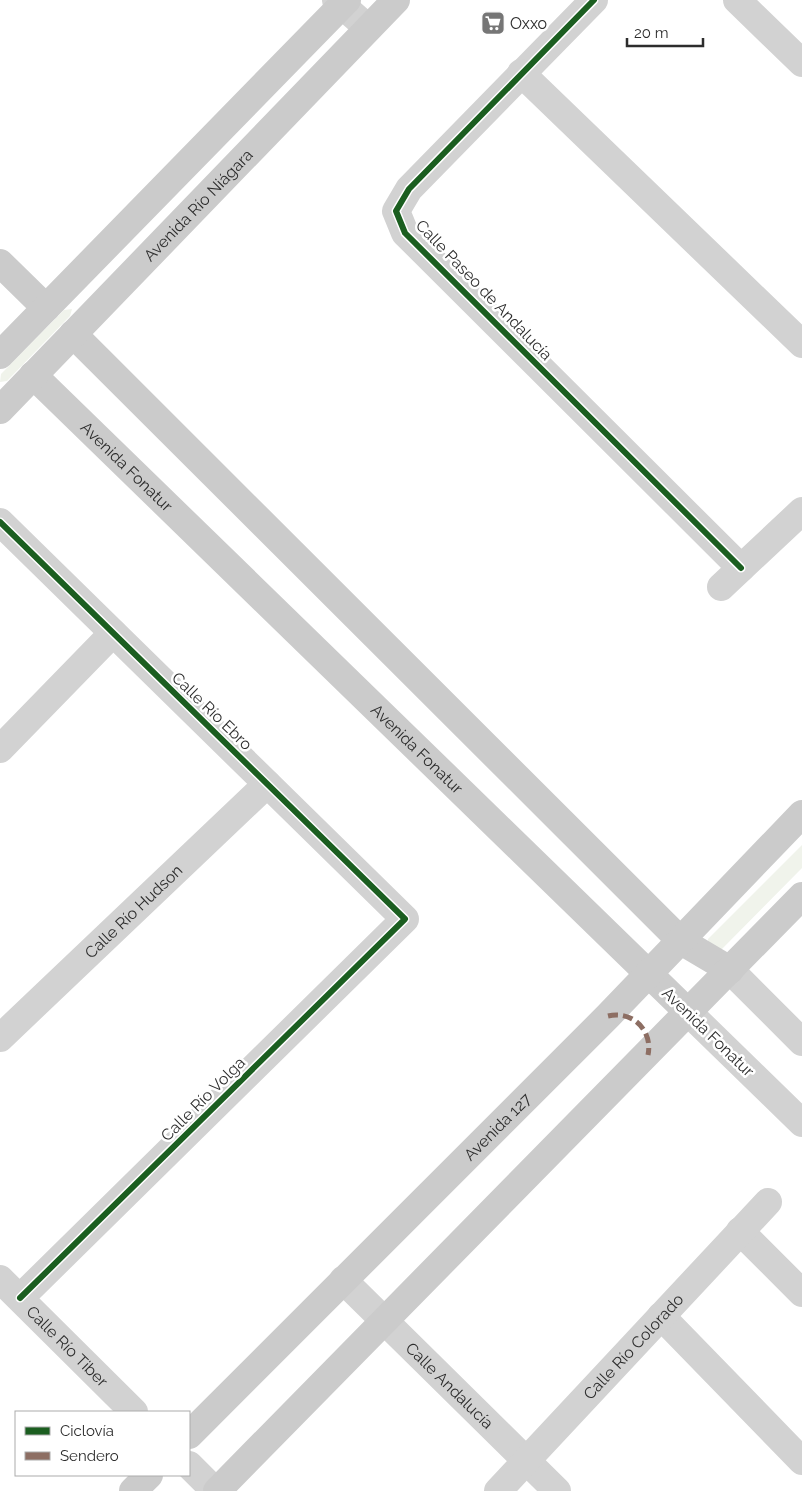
<svg xmlns="http://www.w3.org/2000/svg" width="802" height="1491" font-family="Raleway,sans-serif">
	<style>
		.green { fill: #f0f3eb }
		.lines { fill: none; stroke-linecap: round; stroke-linejoin: round }
		.street { stroke: #d2d2d2; stroke-width: 28 }
		.secondary { stroke: #cbcbcb; stroke-width: 28 }
		.quiet { stroke: #8d6e63; stroke-width: 5; stroke-dasharray: 10 5; stroke-linecap: butt }
		.cycleway-casing { stroke: #fff; stroke-width: 9 }
		.cycleway { stroke: #1b5e20; stroke-width: 6 }
		.labels { text-anchor: middle; dominant-baseline: central; stroke-width: 5; stroke-linejoin: round; paint-order: stroke }
		.poi-label { font-size: 16px; fill: #2d2d2d; stroke: #fff; text-anchor: start }
		.street-label { font-size: 16px; fill: #2d2d2d; stroke: #fff }
	</style>
	<rect width="100%" height="100%" fill="#fff"/>
	<path class="green" d="M72 309 70 316 7 381 0 382 1 374 64 310Z
		M802 845V868L720 951 709 952 708 939Z"/>
	<g class="lines">
		<g class="street">
			<path d="M336 0 368 28"/>
			<path d="M594 0 409 189 396 211 405 233 741 568"/>
			<path d="M737 0 802 63"/>
			<path d="M521 73 802 344"/>
			<path d="M0 522 405 919 20 1298"/>
			<path d="M721 587 802 511"/>
			<path d="M0 749 113 633"/>
			<path d="M730 970 802 1042"/>
			<path d="M689 1013 802 1123"/>
			<path id="s1" d="M0 1038 267 784"/>
			<path d="M740 1231 802 1293"/>
			<path id="s2" d="M0 1279 134 1412"/>
			<path id="s3" d="M343 1280 557 1491"/>
			<path d="M661 1316 802 1461"/>
			<path d="M189 1465 215 1491"/>
			<path id="s4" d="M498 1491 768 1202"/>
		</g>
		<g class="secondary">
			<path d="M0 263 46 308"/>
			<path d="M73 334 681 941 730 970"/>
			<path d="M0 355 347 0"/>
			<path id="s5" d="M33 375 689 1013"/>
			<path id="s6" d="M0 410 396 0"/>
			<path id="s7" d="M189 1435 608 1016 802 814"/>
			<path d="M133 1491 149 1475"/>
			<path d="M217 1491 802 896"/>
		</g>
		<path class="quiet" d="M608 1016C633 1010 653 1031 648 1055"/>
		<g class="cycleway-casing">
			<path id="cycleway" d="M594 0 409 189 396 211 405 233 741 568
				M0 522 405 919 20 1298"/>
		</g>
		<use href="#cycleway" class="cycleway"/>
	</g>
	<defs>
		<g id="supermarket-square" transform="scale(1.25)"><rect x="-9" y="-9" width="18" height="18" rx="4" fill="#767676" stroke="#fff"/><path d="M-6-5.5h2.5l.6 2H6L4.5 2H-2.5L-4.4-4H-6ZM-1.5 3.2a1.3 1.3 0 1 0 .1 0ZM3 3.2a1.3 1.3 0 1 0 .1 0Z" fill="#fff"/></g>
	</defs>
	<g fill-rule="evenodd">
		<use href="#supermarket-square" x="493" y="23"/>
	</g>
	<g class="labels">
		<g class="poi-label">
			<text x="510" y="23">Oxxo</text>
		</g>
		<g class="street-label">
			<text stroke="none"><textPath href="#s6" startOffset="285">Avenida Río Niágara</textPath></text>
			<text transform="translate(484 290) rotate(46)">Calle Paseo de Andalucía</text>
			<text stroke="none"><textPath href="#s5" startOffset="131">Avenida Fonatur</textPath></text>
			<text transform="translate(212 711) rotate(44)">Calle Río Ebro</text>
			<text stroke="none"><textPath href="#s5" startOffset="536">Avenida Fonatur</textPath></text>
			<text stroke="none"><textPath href="#s1" startOffset="184">Calle Río Hudson</textPath></text>
			<text transform="translate(708 1032) rotate(44)">Avenida Fonatur</text>
			<text transform="translate(203 1099) rotate(-45)">Calle Río Volga</text>
			<text stroke="none"><textPath href="#s7" startOffset="436">Avenida 127</textPath></text>
			<text stroke="none"><textPath href="#s2" startOffset="95">Calle Río Tiber</textPath></text>
			<text stroke="none"><textPath href="#s4" startOffset="198">Calle Río Colorado</textPath></text>
			<text stroke="none"><textPath href="#s3" startOffset="150">Calle Andalucía</textPath></text>
		</g>
	</g>
	<rect x="15" y="1411" width="175" height="65" fill="#ffffff" stroke="#ababab"/>
	<rect x="25" y="1427" width="25" height="8" fill="#1b5e20" stroke="#ababab"/>
	<text x="60" y="1436" font-size="15" fill="#2d2d2d">Ciclovía</text>
	<rect x="25" y="1452" width="25" height="8" fill="#8d6e63" stroke="#ababab"/>
	<text x="60" y="1461" font-size="15" fill="#2d2d2d">Sendero</text>
	<path d="M627 38v8h76v-8" fill="none" stroke="#2d2d2d" stroke-width="2.5"/>
	<text x="634" y="38" font-size="15" fill="#2d2d2d" stroke="#ffffff" stroke-width="4" paint-order="stroke">20 m</text>
</svg>
